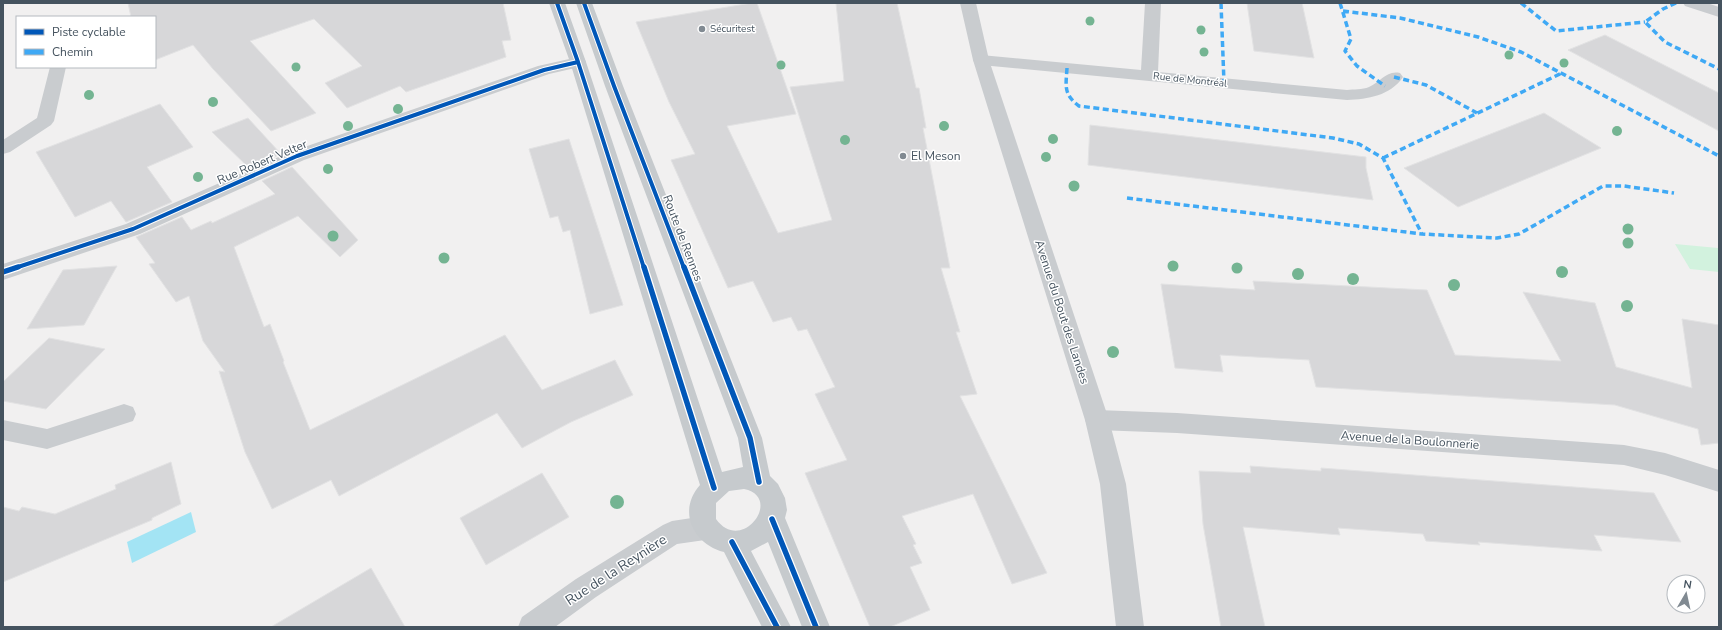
<svg xmlns="http://www.w3.org/2000/svg" width="1722" height="630" font-family="'Nunito Sans',sans-serif">
	<style>
		.green { fill: #d2f2de }
		.water { fill: #a3e4f4 }
		.building { fill: #d7d7d9; stroke: #e2e2e3 }
		.lines { fill: none; stroke-linecap: round; stroke-linejoin: round }
		.minor { fill: #c9cccf; fill-rule: evenodd }
		.tertiary { fill: #c9cccf; fill-rule: evenodd }
		.primary { fill: #c6cacd; fill-rule: evenodd }
		.quiet { stroke: #3fa9f5; stroke-width: 3.5; stroke-dasharray: 6 3.5; stroke-linecap: butt }
		.cycleway-far1-casing { stroke: #fff; stroke-width: 6 }
		.cycleway-casing { stroke: #fff; stroke-width: 8 }
		.cycleway-far1 { stroke: #0057b8; stroke-width: 4 }
		.cycleway { stroke: #0057b8; stroke-width: 5.5 }
		.tree { fill: #74b492 }
		.poi-dot { fill: #818a92; stroke: #fff; stroke-width: 1.5 }
		.labels { text-anchor: middle; dominant-baseline: central; stroke-width: 3; stroke-linejoin: round; paint-order: stroke }
		.far-poi-label { font-size: 10px; fill: #45535f; stroke: #fff; text-anchor: start }
		.far-street-label { font-size: 10px; fill: #45535f; stroke: #fff }
		.poi-label { font-size: 12px; fill: #45535f; stroke: #fff; text-anchor: start }
		.street-label { font-size: 12px; fill: #45535f; stroke: #fff }
		.near-street-label { font-size: 14px; fill: #45535f; stroke: #fff }
	</style>
	<rect width="100%" height="100%" fill="#f1f0f0"/>
	<path class="green" d="M1675 244 1718 248 1719 272 1690 269Z"/>
	<path class="water" d="M191 512 196 532 132 563 127 542Z"/>
	<path class="building" d="M128 3H503L511 40 502 41 506 57 406 92 400 86 347 108 325 83 362 66 314 19 250 41 316 113 271 131 213 69 193 45 155 60V17H131Z
		M752 3H757L796 114 727 126 778 233 832 220 790 87 844 81 836 3H897L916 88H919L926 128H923L950 268H941L960 332H956L977 394 960 396 1047 573 1012 584 973 494 902 516 916 544 913 545 922 563 910 567 930 610 890 627H870L805 473 847 460 815 394 835 387 807 329 798 331 791 317 773 322 753 281 728 288 671 160 695 154 669 102 636 22Z
		M1247 3H1302L1314 58 1254 51Z
		M1605 35 1719 93V131L1568 50Z
		M160 104 193 147 147 167 172 202 126 222 111 201 75 217 36 152Z
		M1544 113 1601 148 1458 207 1404 168Z
		M248 118 281 154 249 168 212 132Z
		M1090 125 1366 157V168L1373 200 1088 165Z
		M569 139 623 305 590 314 570 230 563 232 558 216 550 218 529 149Z
		M292 167 358 240 340 257 298 216 234 247 264 327 270 324 284 361 283 362 310 430 505 335 542 390 615 360 633 395 571 422 522 448 497 413 339 496 331 480 272 509 245 452 219 371 225 372 203 341 189 296 176 302 149 264 155 263 136 237 182 217 191 230 211 221 212 223 275 194 262 181Z
		M117 266 84 325 27 329 63 270Z
		M1253 281 1427 290 1455 355 1561 361 1523 292 1595 303 1616 367 1692 388 1682 319 1719 325V443L1701 445 1698 429 1615 405 1316 387 1309 360 1220 355 1223 372 1175 368 1161 284 1255 290Z
		M49 338 105 349 46 409 3 401V382Z
		M171 462 181 504 152 518V520L3 582V507L19 511 22 507 55 514 116 489 115 485Z
		M1250 466 1321 471V468L1654 493 1681 542 1594 535 1602 551 1478 542 1480 545 1426 541 1423 534 1338 528 1340 535 1243 527 1265 627H1221L1203 524 1199 471 1251 473Z
		M542 473 569 517 486 565 460 518Z
		M371 568 405 627H271Z"/>
	<g class="lines">
		<path class="minor" d="M1145 3H1161L1158 72 1347 90C1354 89 1362 90 1369 87 1381 82 1386 70 1400 73L1403 77C1390 96 1368 99 1347 100L981 65 975 64 973 60 975 56 981 55 1141 70Z
			M1683 3H1707L1719 7V17L1685 6Z
			M578 57 584 58 586 62 584 66 549 74 304 160 140 234 3 280V264L126 224 290 152 538 66Z
			M50 67H66L54 121 51 125 10 152 3 154V140L37 118Z
			M124 404 133 407 136 414 133 421 47 449 3 440V420L47 429Z
			M1097 410 1177 413 1624 445 1665 453 1719 470V492L1665 475 1624 465 1177 433 1097 430 1088 427 1085 420 1088 413Z
			M705 516 714 520 718 528 714 536 705 540 677 544 596 597 555 627H518L522 617 576 579 663 525 672 521Z"/>
		<path class="tertiary" d="M960 3H976L989 60 1109 420 1126 484 1144 627H1116L1100 484 1085 420 973 60Z"/>
		<path class="primary" d="M549 3H565L586 62 722 472 743 467 738 438 605 86 576 3H592L623 86 762 438 770 476 778 484 785 498 787 510 785 518 830 627H802L768 542 751 551 791 627H762L724 552C693 544 677 511 700 485L570 62ZM744 489C784 497 742 555 716 519V503L729 491Z"/>
		<path class="quiet" d="M1221 3 1224 83
			M1340 3 1351 39 1345 51 1357 66 1385 86
			M1521 3 1556 31 1645 22
			M1676 3 1663 9 1645 22 1665 42 1719 69
			M1343 11 1400 18 1478 37 1521 52 1719 156
			M1067 68C1066 86 1063 94 1079 106L1333 138 1359 144 1383 158 1422 234
			M1394 77 1426 85 1477 113
			M1383 158 1562 73
			M1127 198 1422 234 1497 238 1519 234 1603 186H1624L1674 193"/>
		<g class="cycleway-far1-casing">
			<path id="cycleway-far1" d="M557 3 578 62 644 268
				M584 3 614 86 684 268
				M15 268 133 229 297 156 544 70 578 62"/>
		</g>
		<g class="cycleway-casing">
			<path id="cycleway" d="M644 267 714 488
				M684 267 750 438 759 482
				M3 272 18 267
				M772 519 816 627
				M732 542 777 627"/>
		</g>
		<use href="#cycleway-far1" class="cycleway-far1"/>
		<use href="#cycleway" class="cycleway"/>
	</g>
	<g class="tree">
		<circle cx="1090" cy="21" r="4.5"/>
		<circle cx="1201" cy="30" r="4.5"/>
		<circle cx="1204" cy="52" r="4.5"/>
		<circle cx="1509" cy="55" r="4.5"/>
		<circle cx="1564" cy="63" r="4.5"/>
		<circle cx="781" cy="65" r="4.5"/>
		<circle cx="296" cy="67" r="4.5"/>
		<circle cx="89" cy="95" r="5"/>
		<circle cx="213" cy="102" r="5"/>
		<circle cx="398" cy="109" r="5"/>
		<circle cx="348" cy="126" r="5"/>
		<circle cx="944" cy="126" r="5"/>
		<circle cx="1617" cy="131" r="5"/>
		<circle cx="1053" cy="139" r="5"/>
		<circle cx="845" cy="140" r="5"/>
		<circle cx="1046" cy="157" r="5"/>
		<circle cx="328" cy="169" r="5"/>
		<circle cx="198" cy="177" r="5"/>
		<circle cx="1074" cy="186" r="5.5"/>
		<circle cx="1628" cy="229" r="5.5"/>
		<circle cx="333" cy="236" r="5.5"/>
		<circle cx="1628" cy="243" r="5.5"/>
		<circle cx="444" cy="258" r="5.5"/>
		<circle cx="1173" cy="266" r="5.5"/>
		<circle cx="1237" cy="268" r="5.5"/>
		<circle cx="1562" cy="272" r="6"/>
		<circle cx="1298" cy="274" r="6"/>
		<circle cx="1353" cy="279" r="6"/>
		<circle cx="1454" cy="285" r="6"/>
		<circle cx="1627" cy="306" r="6"/>
		<circle cx="1113" cy="352" r="6"/>
		<circle cx="617" cy="502" r="7"/>
	</g>
	<g class="poi-dot">
		<circle cx="702" cy="29" r="4"/>
		<circle cx="903" cy="156" r="4"/>
	</g>
	<g class="labels">
		<g class="far-poi-label">
			<text x="710" y="29">Sécuritest</text>
		</g>
		<g class="far-street-label">
			<text transform="translate(1190 80) rotate(6)">Rue de Montréal</text>
		</g>
		<g class="poi-label">
			<text x="911" y="156">El Meson</text>
		</g>
		<g class="street-label">
			<text transform="translate(262 162) rotate(-23)">Rue Robert Velter</text>
			<text transform="translate(683 238) rotate(69)">Route de Rennes</text>
			<text transform="translate(1062 312) rotate(72)">Avenue du Bout des Landes</text>
			<text transform="translate(1410 440) rotate(4)">Avenue de la Boulonnerie</text>
		</g>
		<g class="near-street-label">
			<text transform="translate(616 570) rotate(-33)">Rue de la Reynière</text>
		</g>
	</g>
	<rect width="1722" height="630" fill="none" stroke="#45535f" stroke-width="8"/>
	<rect x="16" y="16" width="140" height="52" fill="#ffffff" stroke="#b5babf"/>
	<rect x="24" y="29" width="20" height="6" fill="#0057b8" stroke="#b5babf"/>
	<text x="52" y="36" font-size="12" fill="#45535f">Piste cyclable</text>
	<rect x="24" y="49" width="20" height="6" fill="#3fa9f5" stroke="#b5babf"/>
	<text x="52" y="56" font-size="12" fill="#45535f">Chemin</text>
	<g transform="translate(1686 594) rotate(9)"><circle r="19" fill="#ffffff" stroke="#b5babf"/>
	<path d="M0-3L7 15L0 10L-7 15Z" fill="#818a92"/>
	<text y="-6" font-size="11" font-weight="bold" text-anchor="middle" fill="#45535f">N</text>
	</g>
</svg>
